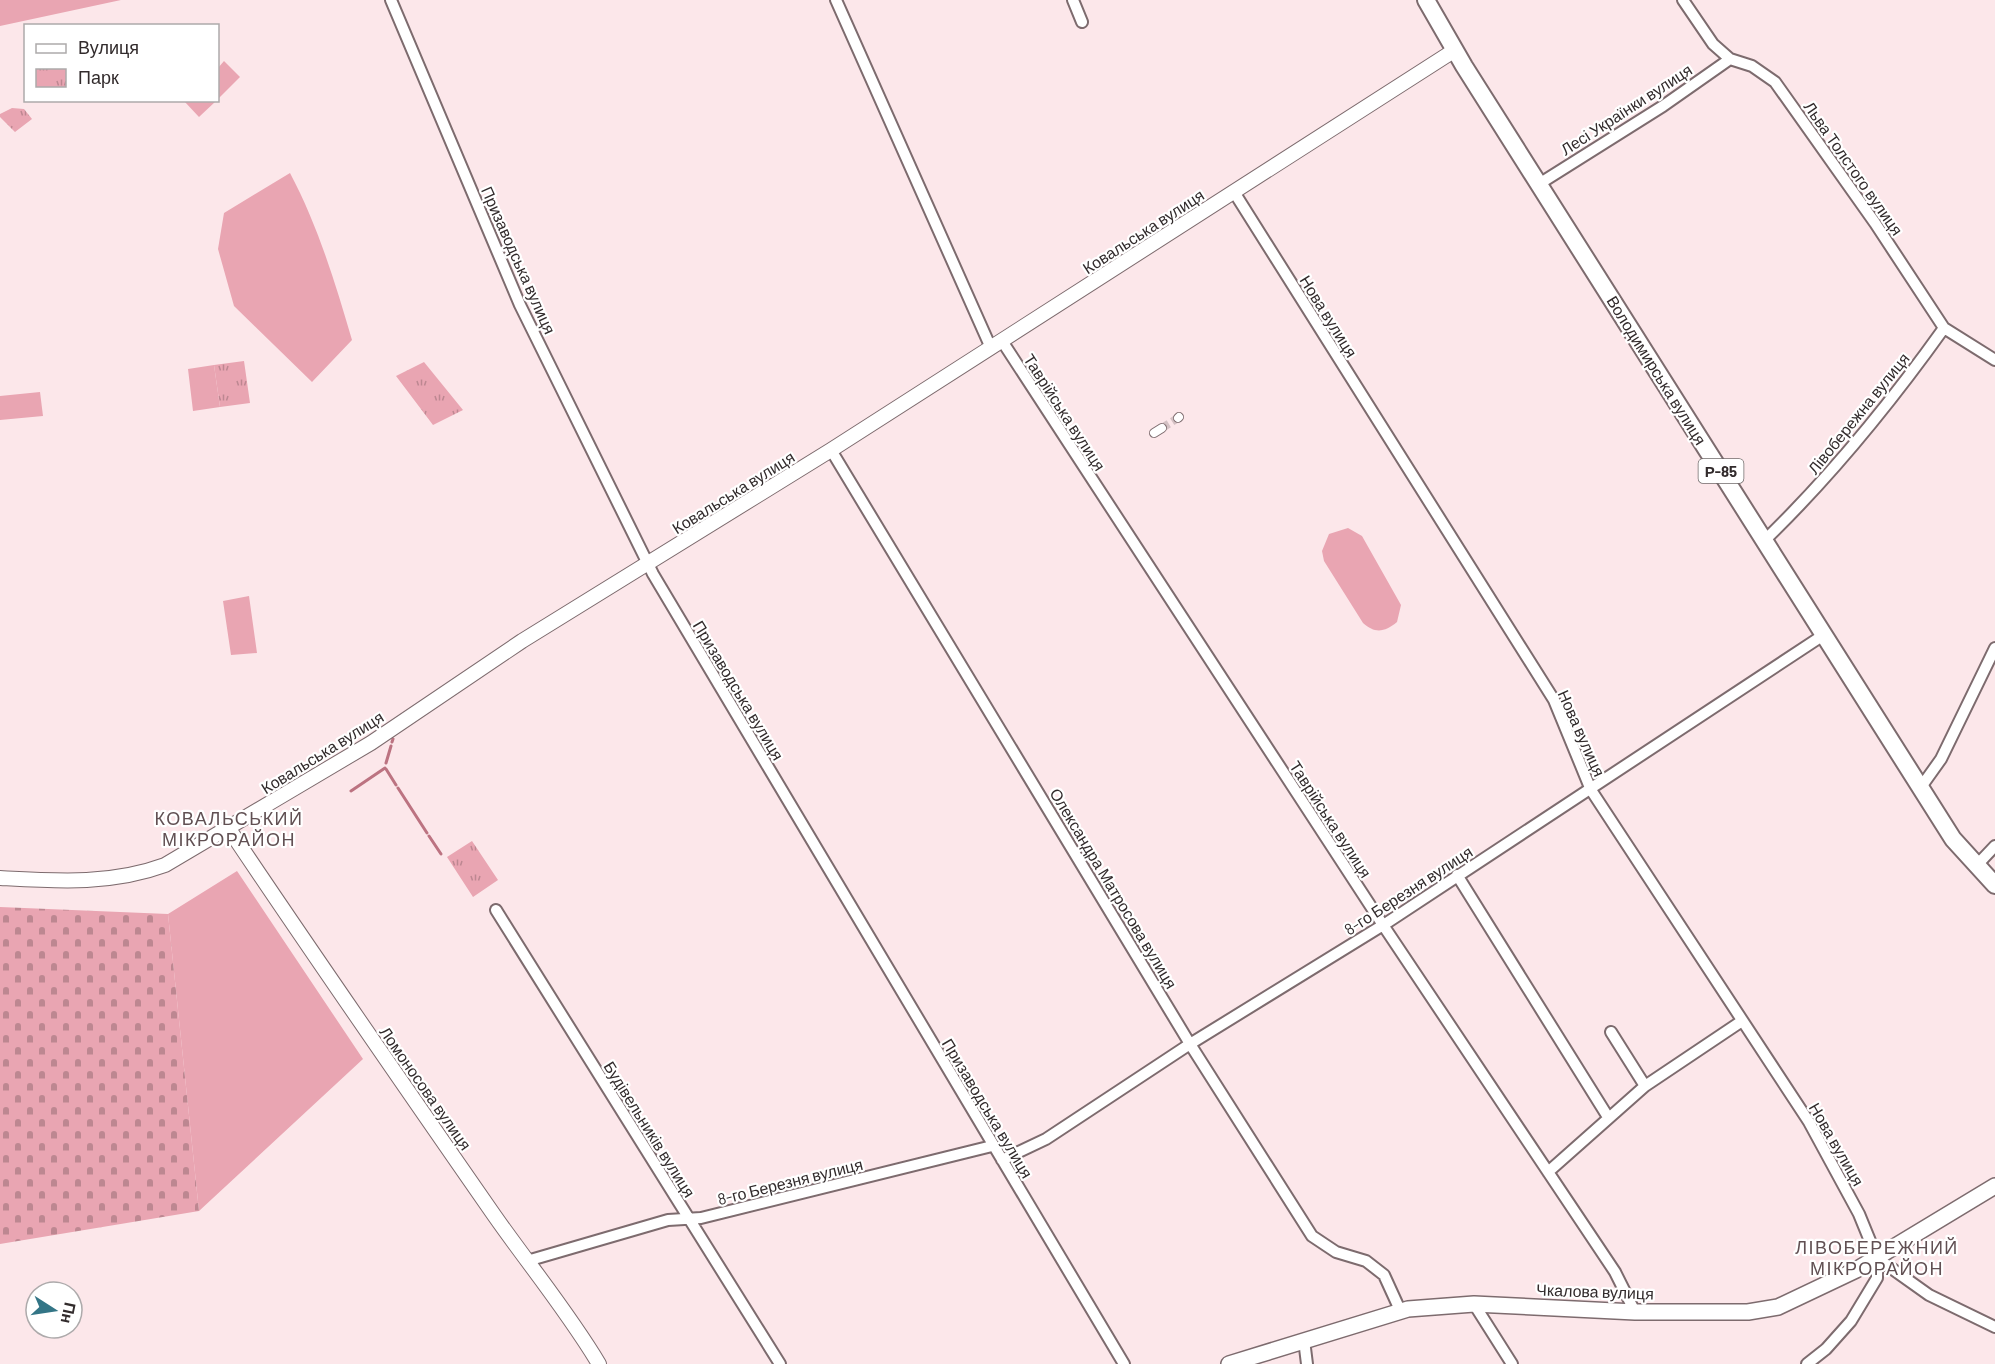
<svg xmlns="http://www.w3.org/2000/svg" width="1995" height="1364" font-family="Barlow,sans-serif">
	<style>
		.green { fill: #e9a5b2 }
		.cemetery { fill: url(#cemetery-stones) }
		.park { fill: url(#park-tufts) }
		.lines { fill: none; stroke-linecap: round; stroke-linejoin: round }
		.stream { stroke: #bc7381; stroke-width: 3 }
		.pedestrian-tunnel { stroke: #d4c1c4; stroke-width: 8; stroke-dasharray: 8 4; stroke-linecap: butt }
		.pedestrian-casing { stroke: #7d6b6e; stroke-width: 10 }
		.minor-casing { stroke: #7d6b6e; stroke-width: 14 }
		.tertiary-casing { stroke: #7d6b6e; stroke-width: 16 }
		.secondary-casing { stroke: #7d6b6e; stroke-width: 18 }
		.primary-casing { stroke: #7d6b6e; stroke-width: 20 }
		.pedestrian { stroke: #fff; stroke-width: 8 }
		.minor { stroke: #fff; stroke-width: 10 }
		.tertiary { stroke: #fff; stroke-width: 14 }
		.secondary { stroke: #fff; stroke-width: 15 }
		.primary { stroke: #fff; stroke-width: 16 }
		.labels { text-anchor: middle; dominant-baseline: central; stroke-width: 4.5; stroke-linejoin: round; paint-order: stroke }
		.shield { fill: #fff; stroke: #706b6b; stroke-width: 1.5 }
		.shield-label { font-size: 15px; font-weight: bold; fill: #322b2c }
		.street-label { font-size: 16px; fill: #322b2c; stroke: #fff }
		.neighbourhood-label { font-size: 18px; letter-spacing: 1.5px; fill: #615053; stroke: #fff }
	</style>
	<defs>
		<pattern id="cemetery-stones" width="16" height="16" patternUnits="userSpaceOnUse" patternTransform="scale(1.5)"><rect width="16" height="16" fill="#e9a5b2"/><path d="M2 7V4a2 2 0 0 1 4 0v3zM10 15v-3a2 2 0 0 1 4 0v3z" fill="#bd8791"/></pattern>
		<pattern id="park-tufts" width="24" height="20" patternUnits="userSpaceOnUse" patternTransform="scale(1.5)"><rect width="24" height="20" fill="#e9a5b2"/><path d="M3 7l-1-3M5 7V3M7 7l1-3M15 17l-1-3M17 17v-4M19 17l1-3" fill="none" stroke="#bd8791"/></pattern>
	</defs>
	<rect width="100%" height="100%" fill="#fce7ea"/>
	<path class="green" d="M0 0H121L0 26Z
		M224 61 240 77 218 99V68Z
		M184 101H216L199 117Z
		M290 173C318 226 335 282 352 340L312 382 234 306 218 249 224 213Z
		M214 365 220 407 193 411 188 369Z
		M40 392 43 416 0 420V396Z
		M1348 528 1362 536 1401 605 1397 622C1385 632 1375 634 1363 623L1324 561 1322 551 1329 534Z
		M249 596 257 653 231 655 223 601Z
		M237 871 363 1059 199 1211 168 914Z"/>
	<path class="cemetery" d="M0 907 168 914 199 1211 0 1244Z"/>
	<path class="park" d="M12 108 24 109 32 119 15 132 0 117V114Z
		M244 361 250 403 220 407 214 365Z
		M424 362 463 410 433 425 396 376Z
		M472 841 498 880 473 897 447 857Z"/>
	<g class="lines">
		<path class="stream" d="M392 742 393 739
			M386 763 391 746
			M386 769 396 785
			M398 788 427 833
			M351 791 385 768
			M429 836 441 854"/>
		<path class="pedestrian-tunnel" d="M1162 428 1178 418"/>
		<g class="pedestrian-casing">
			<path id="pedestrian" d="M1178 418 1179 417
				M1154 433 1162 428"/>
		</g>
		<g class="minor-casing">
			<path id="minor" d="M391 0 520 305 653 574 1124 1364
				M836 0 991 348
				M1073 0 1082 22
				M1683 0 1713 44 1730 59 1752 66 1775 82 1875 223 1944 328 1995 360
				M1539 184 1663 106 1730 59
				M1234 192 1554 700 1591 790 1809 1122 1859 1214 1877 1258V1278L1851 1321 1826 1349 1807 1364
				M1002 341 1383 925 1615 1272 1635 1312
				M831 450 1190 1044 1312 1236 1336 1252 1366 1261 1384 1275 1400 1310
				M1765 540C1833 474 1889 405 1944 328
				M1921 787 1941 759 1995 648
				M1977 865 1995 846
				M1457 875 1608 1117
				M496 910 780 1364
				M1611 1032 1645 1086
				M1002 1160 1046 1139 1190 1044 1388 922 1825 634
				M1548 1172 1645 1086 1742 1021
				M1877 1258 1929 1295 1995 1327
				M527 1261 668 1220 701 1218 992 1146
				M1474 1304 1512 1364
				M1304 1340 1307 1364"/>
		</g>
		<g class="tertiary-casing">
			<path id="tertiary" d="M229 829C316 959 405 1087 494 1215 529 1265 568 1312 599 1364
				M0 878C56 881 111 885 165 865L371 743 522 641 831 450 1455 50"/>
		</g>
		<g class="secondary-casing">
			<path id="secondary" d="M1229 1364 1408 1309 1474 1304 1635 1312H1748L1778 1307 1856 1270 1995 1186"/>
		</g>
		<g class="primary-casing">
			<path id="primary" d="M1426 0 1464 66 1953 839 1995 885"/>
		</g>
		<use href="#pedestrian" class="pedestrian"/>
		<use href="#minor" class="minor"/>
		<use href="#tertiary" class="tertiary"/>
		<use href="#secondary" class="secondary"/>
		<use href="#primary" class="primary"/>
	</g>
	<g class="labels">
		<rect class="shield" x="1698.5" y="459" width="45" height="24" rx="4.5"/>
		<g class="shield-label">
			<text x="1721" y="471">Р-85</text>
		</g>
		<g class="street-label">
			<text transform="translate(1626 109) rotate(-33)">Лесі Українки вулиця</text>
			<text transform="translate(1854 168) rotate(55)">Льва Толстого вулиця</text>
			<text transform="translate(1143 231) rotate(-33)">Ковальська вулиця</text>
			<text transform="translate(519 260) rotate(66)">Призаводська вулиця</text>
			<text transform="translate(1329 316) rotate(58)">Нова вулиця</text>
			<text transform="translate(1657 370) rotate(58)">Володимирська вулиця</text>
			<text transform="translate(1065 412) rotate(57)">Таврійська вулиця</text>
			<text transform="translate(1858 413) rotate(-51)">Лівобережна вулиця</text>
			<text transform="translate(733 492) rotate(-32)">Ковальська вулиця</text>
			<text transform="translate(739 690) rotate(59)">Призаводська вулиця</text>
			<text transform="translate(1582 733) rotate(66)">Нова вулиця</text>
			<text transform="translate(322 752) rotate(-32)">Ковальська вулиця</text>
			<text transform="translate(1331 819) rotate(57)">Таврійська вулиця</text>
			<text transform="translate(1114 888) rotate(59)">Олександра Матросова вулиця</text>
			<text transform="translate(1408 890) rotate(-33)">8-го Березня вулиця</text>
			<text transform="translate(426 1088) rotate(55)">Ломоносова вулиця</text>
			<text transform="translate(988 1108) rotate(59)">Призаводська вулиця</text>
			<text transform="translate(650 1129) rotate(58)">Будівельників вулиця</text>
			<text transform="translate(1837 1144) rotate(60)">Нова вулиця</text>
			<text transform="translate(790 1181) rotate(-14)">8-го Березня вулиця</text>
			<text transform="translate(1595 1291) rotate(2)">Чкалова вулиця</text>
		</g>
		<g class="neighbourhood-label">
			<text x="229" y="818">КОВАЛЬСЬКИЙ<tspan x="229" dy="21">МІКРОРАЙОН</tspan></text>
			<text x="1877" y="1247">ЛІВОБЕРЕЖНИЙ<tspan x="1877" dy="21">МІКРОРАЙОН</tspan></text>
		</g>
	</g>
	<rect x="24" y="24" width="195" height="78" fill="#ffffff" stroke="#adaaab" stroke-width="1.5"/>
	<rect x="36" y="44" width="30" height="9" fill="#ffffff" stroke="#adaaab" stroke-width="1.5"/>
	<text x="78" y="54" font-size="18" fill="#322b2c">Вулиця</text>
	<rect x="36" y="69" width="30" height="18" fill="url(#park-tufts)" stroke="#adaaab" stroke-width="1.5"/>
	<text x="78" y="84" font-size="18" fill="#322b2c">Парк</text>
	<g transform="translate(54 1310) rotate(102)"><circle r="28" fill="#ffffff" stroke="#adaaab" stroke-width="1.5"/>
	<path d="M0-4.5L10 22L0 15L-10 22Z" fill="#337586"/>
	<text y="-9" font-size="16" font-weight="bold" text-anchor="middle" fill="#322b2c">Пн</text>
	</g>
</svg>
